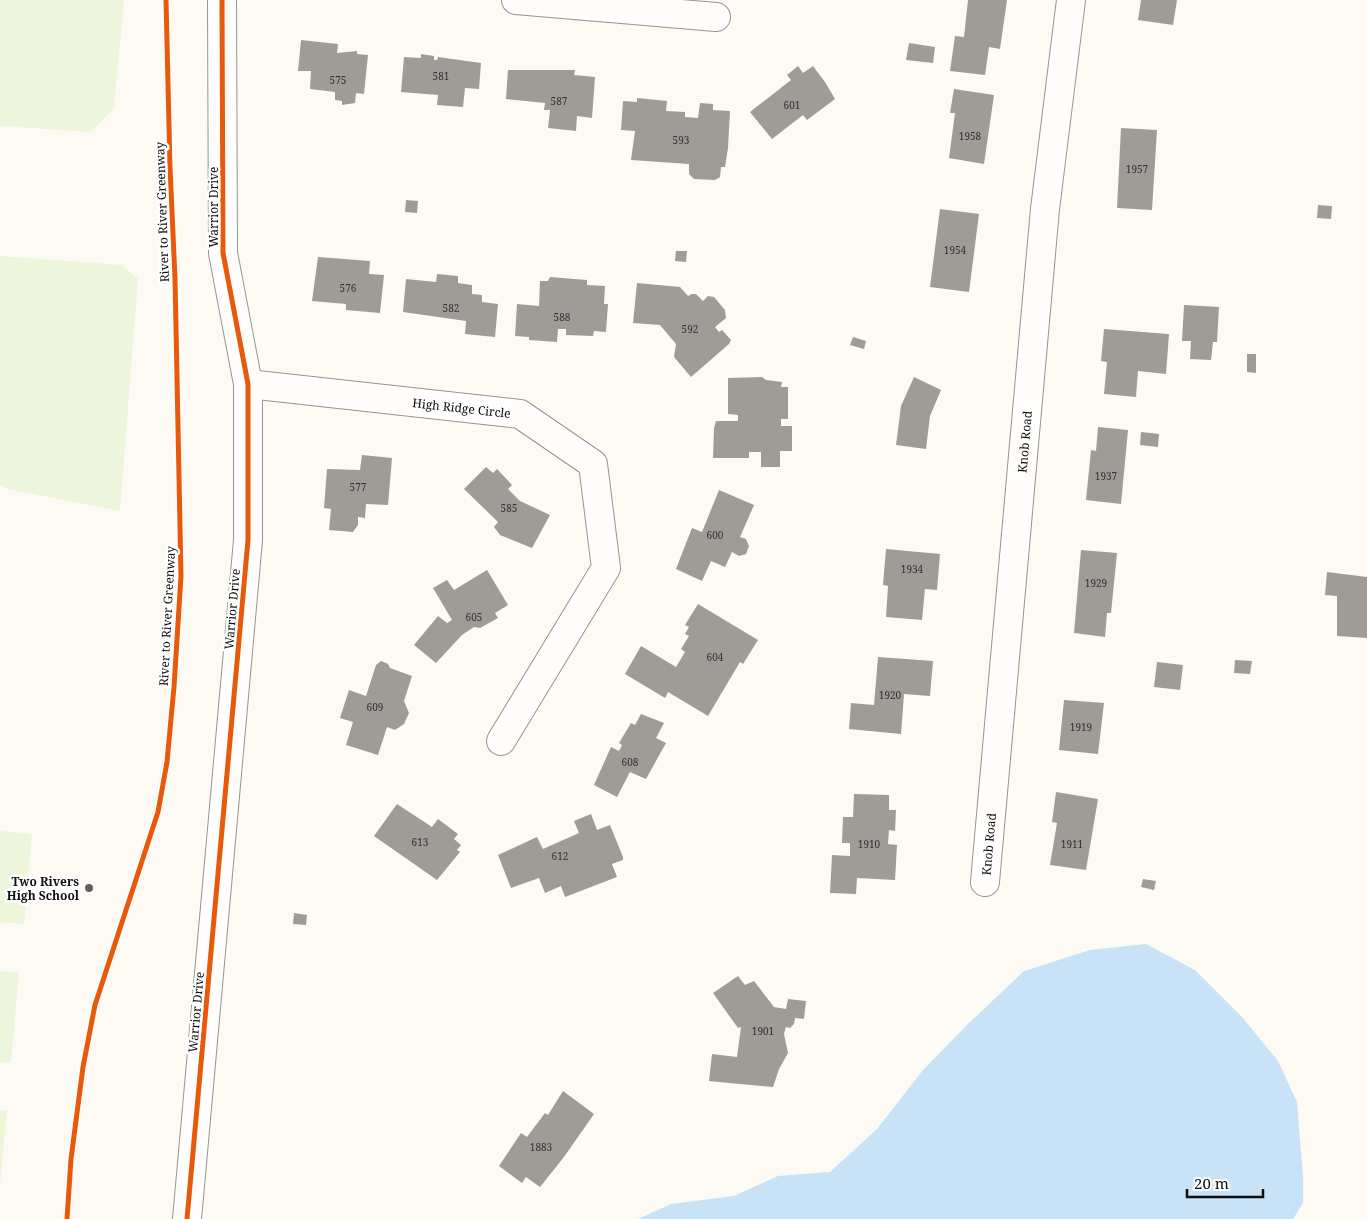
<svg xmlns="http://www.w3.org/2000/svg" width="1367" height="1219" font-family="'Noto Serif',serif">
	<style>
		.pitch { fill: #edf6db }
		.water { fill: #c8e2f7 }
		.building { fill: #9f9c98 }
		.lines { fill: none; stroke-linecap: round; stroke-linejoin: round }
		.street-casing { stroke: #959491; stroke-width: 30 }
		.street { stroke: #fffefd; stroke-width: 28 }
		.cycleway-casing { stroke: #fff; stroke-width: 8 }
		.cycleway { stroke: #e8590c; stroke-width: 5 }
		.poi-dot { fill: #61615e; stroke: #fff; stroke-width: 2 }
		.labels { text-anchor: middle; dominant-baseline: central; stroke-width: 5; stroke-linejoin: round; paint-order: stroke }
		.number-label { font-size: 10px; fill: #323230 }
		.street-label { font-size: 12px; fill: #0e0e0e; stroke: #fff }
		.poi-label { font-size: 12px; font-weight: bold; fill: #0e0e0e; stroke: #fff; text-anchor: end }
	</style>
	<rect width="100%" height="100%" fill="#fcfaf2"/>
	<path class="pitch" d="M0 0H124L114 108 91 132 0 126Z
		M0 256 122 265 138 279 120 511 7 489 0 485Z
		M0 831 32 834 24 924 0 922Z
		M0 971 19 972 11 1063 0 1062Z
		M0 1110H7L0 1186Z"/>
	<path class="water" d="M1146 944 1195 970 1243 1018 1278 1061 1297 1102 1303 1177V1203L1293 1219H638L671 1204 734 1196 778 1176 830 1172 877 1129 923 1070 968 1024 1024 971 1090 950Z"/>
	<path class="building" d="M968 0H1007L1000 49 989 47 985 75 950 71 955 36 964 37Z
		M1141 0H1177L1173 25 1138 20Z
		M301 40 338 44 337 53 357 51V54L368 55 364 94 356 93 355 103 342 105V101L335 100V92L310 89 311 71H298Z
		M909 43 935 47 933 63 906 60Z
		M421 54 434 56V60H437L438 57 481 63 479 89 465 88 463 107 437 105 438 95 401 92 404 57 421 58Z
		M798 66 803 73 813 66 825 82 835 99 807 120 803 115 772 139 750 112 791 80 787 75Z
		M508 70H575L574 75 595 77 592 118 577 116 576 131 548 128 550 110H544L545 103 506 99Z
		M954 89 994 95 984 164 949 158 955 113H950Z
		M637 98 667 101 666 111 685 112V117L698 118 700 103 713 104V110L730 111 728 148 725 167H721L720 177 715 180 694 179 689 174V164L631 160 635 131 621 130 623 101 637 102Z
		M1121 128 1157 130 1152 210 1117 208Z
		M406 200 418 201 417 213 405 212Z
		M1318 205 1332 206 1331 219 1317 218Z
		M940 209 979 214 969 292 930 287Z
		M676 251H687L686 262 675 261Z
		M318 257 370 261 369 274 384 275 380 313 346 310V304L312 301Z
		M437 274 458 276V283L472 285V294L482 295V302L498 304 495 337 465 334 466 321 403 312 406 279 436 282Z
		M550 277 587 280V285L605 286 604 304H608L606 332 594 331 593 336 566 335V329H558L557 342 529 340V337L515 336 517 304 539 306 540 281H548Z
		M637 283 680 287 688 296 692 294H696L703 301 708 296 714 297 725 310 726 318 715 327 719 332 722 330 731 340 729 344 691 377 674 357 676 344 660 325 633 323Z
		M1184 305 1219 307 1217 342H1213L1211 360 1190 359 1191 341H1182Z
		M1104 329 1169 334 1166 374 1138 371 1136 397 1104 394 1107 362 1101 361Z
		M853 337 866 341 864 349 850 345Z
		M1247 354H1256V373L1247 372Z
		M762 377 766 380 782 382 781 387H788V419H781V426H792V451H780V467H761V452H749V458H713L714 428 716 421H738V415L728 414V378Z
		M914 377 941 390 930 416 926 449 896 445 901 406Z
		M1098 427 1128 430 1121 504 1086 500 1091 450 1096 451Z
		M1141 432 1159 434 1158 447 1140 445Z
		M362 455 392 458 388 505 366 504 365 518 358 517V525L353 532 329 530 331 509 324 508 327 469 360 470Z
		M486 467 493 473 497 469 512 485 508 489 520 501 550 515 532 548 500 535 494 527 498 522 464 489Z
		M719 490 754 505 740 537 746 539 749 546 746 554 739 556 732 552 725 567 711 561 702 581 676 569 692 528 702 532Z
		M886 549 940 554 937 590 925 589 922 620 886 617 888 586 883 585Z
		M1081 550 1117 553 1111 613H1107L1105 637 1074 633Z
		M487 570 508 605 495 613 498 618 480 628 474 627 462 635 436 663 414 645 438 616 447 623 452 620 433 588 447 580 454 590Z
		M1327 572 1367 577V638L1337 636V596L1325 595Z
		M698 604 758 640 743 664 740 662 708 716 668 692 665 698 625 674 641 646 676 667 685 652 681 649 689 636 685 634 689 627 685 625Z
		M878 657 933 661 930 696 904 694 901 734 849 729 851 703 874 705Z
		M1235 660 1252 661 1250 674 1234 673Z
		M381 661 388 664 390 668 412 676 404 701 409 713 404 724 395 730 387 727 378 755 346 745 353 722 340 718 349 690 366 696 376 665Z
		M1157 662 1183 665 1180 690 1154 687Z
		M1064 700 1104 703 1098 754 1059 750Z
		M641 714 664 723 656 738 666 743 646 779 630 772 617 797 594 785 611 747 619 751 622 745 619 743 631 723 635 725Z
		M1056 792 1098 799 1086 870 1050 865 1057 823 1052 822Z
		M854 794 889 795V810H896L895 831 889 830 888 844 897 845 895 880 857 878 856 894 830 893 832 855 850 856V843H842L843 817H853Z
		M397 804 432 827 438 819 458 834 454 839 461 845 457 850 460 852 437 880 374 836Z
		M591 814 597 830 610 825 623 857V860L612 864 617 877 565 897 561 886 545 893 539 878 511 888 498 855 537 837 543 849 579 833 574 821Z
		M1143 879 1156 881 1154 890 1141 887Z
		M294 913 307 915 306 925 293 924Z
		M738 976 745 985 754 981 774 1007 786 1009 788 999 806 1001 804 1019 795 1018 794 1024 790 1028 786 1027 784 1034 788 1053 779 1069 773 1087 709 1081 712 1054 737 1057 741 1027 738 1028 713 993Z
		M563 1091 594 1114 564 1157 540 1187 526 1177 522 1183 499 1166 521 1133 527 1137 545 1113 548 1115Z"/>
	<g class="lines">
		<g class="street-casing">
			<g id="street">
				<path d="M516 0 716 17"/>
				<path id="s1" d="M248 384 520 414 593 464 606 568 501 741"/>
				<path id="s2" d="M985 882 1045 209 1071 0"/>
				<path d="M187 1219 248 540V384L223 253 222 0"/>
			</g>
		</g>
		<use href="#street" class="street"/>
		<g class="cycleway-casing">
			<path id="cycleway" d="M67 1219 71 1159 83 1067 95 1005 158 812 167 762 174 687 181 576 175 278 170 167 166 0
				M187 1219 248 540V384L223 253 222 0"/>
		</g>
		<use href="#cycleway" class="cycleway"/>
	</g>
	<circle class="poi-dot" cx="89" cy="888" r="5"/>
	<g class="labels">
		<g class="number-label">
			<text x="441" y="76">581</text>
			<text x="338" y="80">575</text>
			<text x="559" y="101">587</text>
			<text x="792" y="105">601</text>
			<text x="970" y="136">1958</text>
			<text x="681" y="140">593</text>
			<text x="1137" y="169">1957</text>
			<text x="955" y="250">1954</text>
			<text x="348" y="288">576</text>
			<text x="451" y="308">582</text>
			<text x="562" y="317">588</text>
			<text x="690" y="329">592</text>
			<text x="1106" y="476">1937</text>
			<text x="358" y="487">577</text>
			<text x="509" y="508">585</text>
			<text x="715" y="535">600</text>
			<text x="912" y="569">1934</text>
			<text x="1096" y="583">1929</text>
			<text x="474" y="617">605</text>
			<text x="715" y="657">604</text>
			<text x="890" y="695">1920</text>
			<text x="375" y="707">609</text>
			<text x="1081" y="727">1919</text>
			<text x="630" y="762">608</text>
			<text x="420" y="842">613</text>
			<text x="869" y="844">1910</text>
			<text x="1072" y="844">1911</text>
			<text x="560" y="856">612</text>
			<text x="763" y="1031">1901</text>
			<text x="541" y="1147">1883</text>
		</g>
		<g class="street-label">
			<text transform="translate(213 207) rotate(-90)">Warrior Drive</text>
			<text transform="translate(162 212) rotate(-92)">River to River Greenway</text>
			<text stroke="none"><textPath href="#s1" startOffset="215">High Ridge Circle</textPath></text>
			<text stroke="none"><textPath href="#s2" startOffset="442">Knob Road</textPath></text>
			<text transform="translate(232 609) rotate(-85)">Warrior Drive</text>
			<text transform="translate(167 616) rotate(-87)">River to River Greenway</text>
			<text stroke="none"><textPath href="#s2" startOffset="38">Knob Road</textPath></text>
			<text transform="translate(196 1012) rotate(-85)">Warrior Drive</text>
		</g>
		<g class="poi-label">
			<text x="79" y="881">Two Rivers<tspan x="79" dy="14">High School</tspan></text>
		</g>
	</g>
	<path d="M1187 1189v8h76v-8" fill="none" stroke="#0e0e0e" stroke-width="2.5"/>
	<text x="1194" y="1189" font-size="15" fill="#0e0e0e" stroke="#ffffff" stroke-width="4" paint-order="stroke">20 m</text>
</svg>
